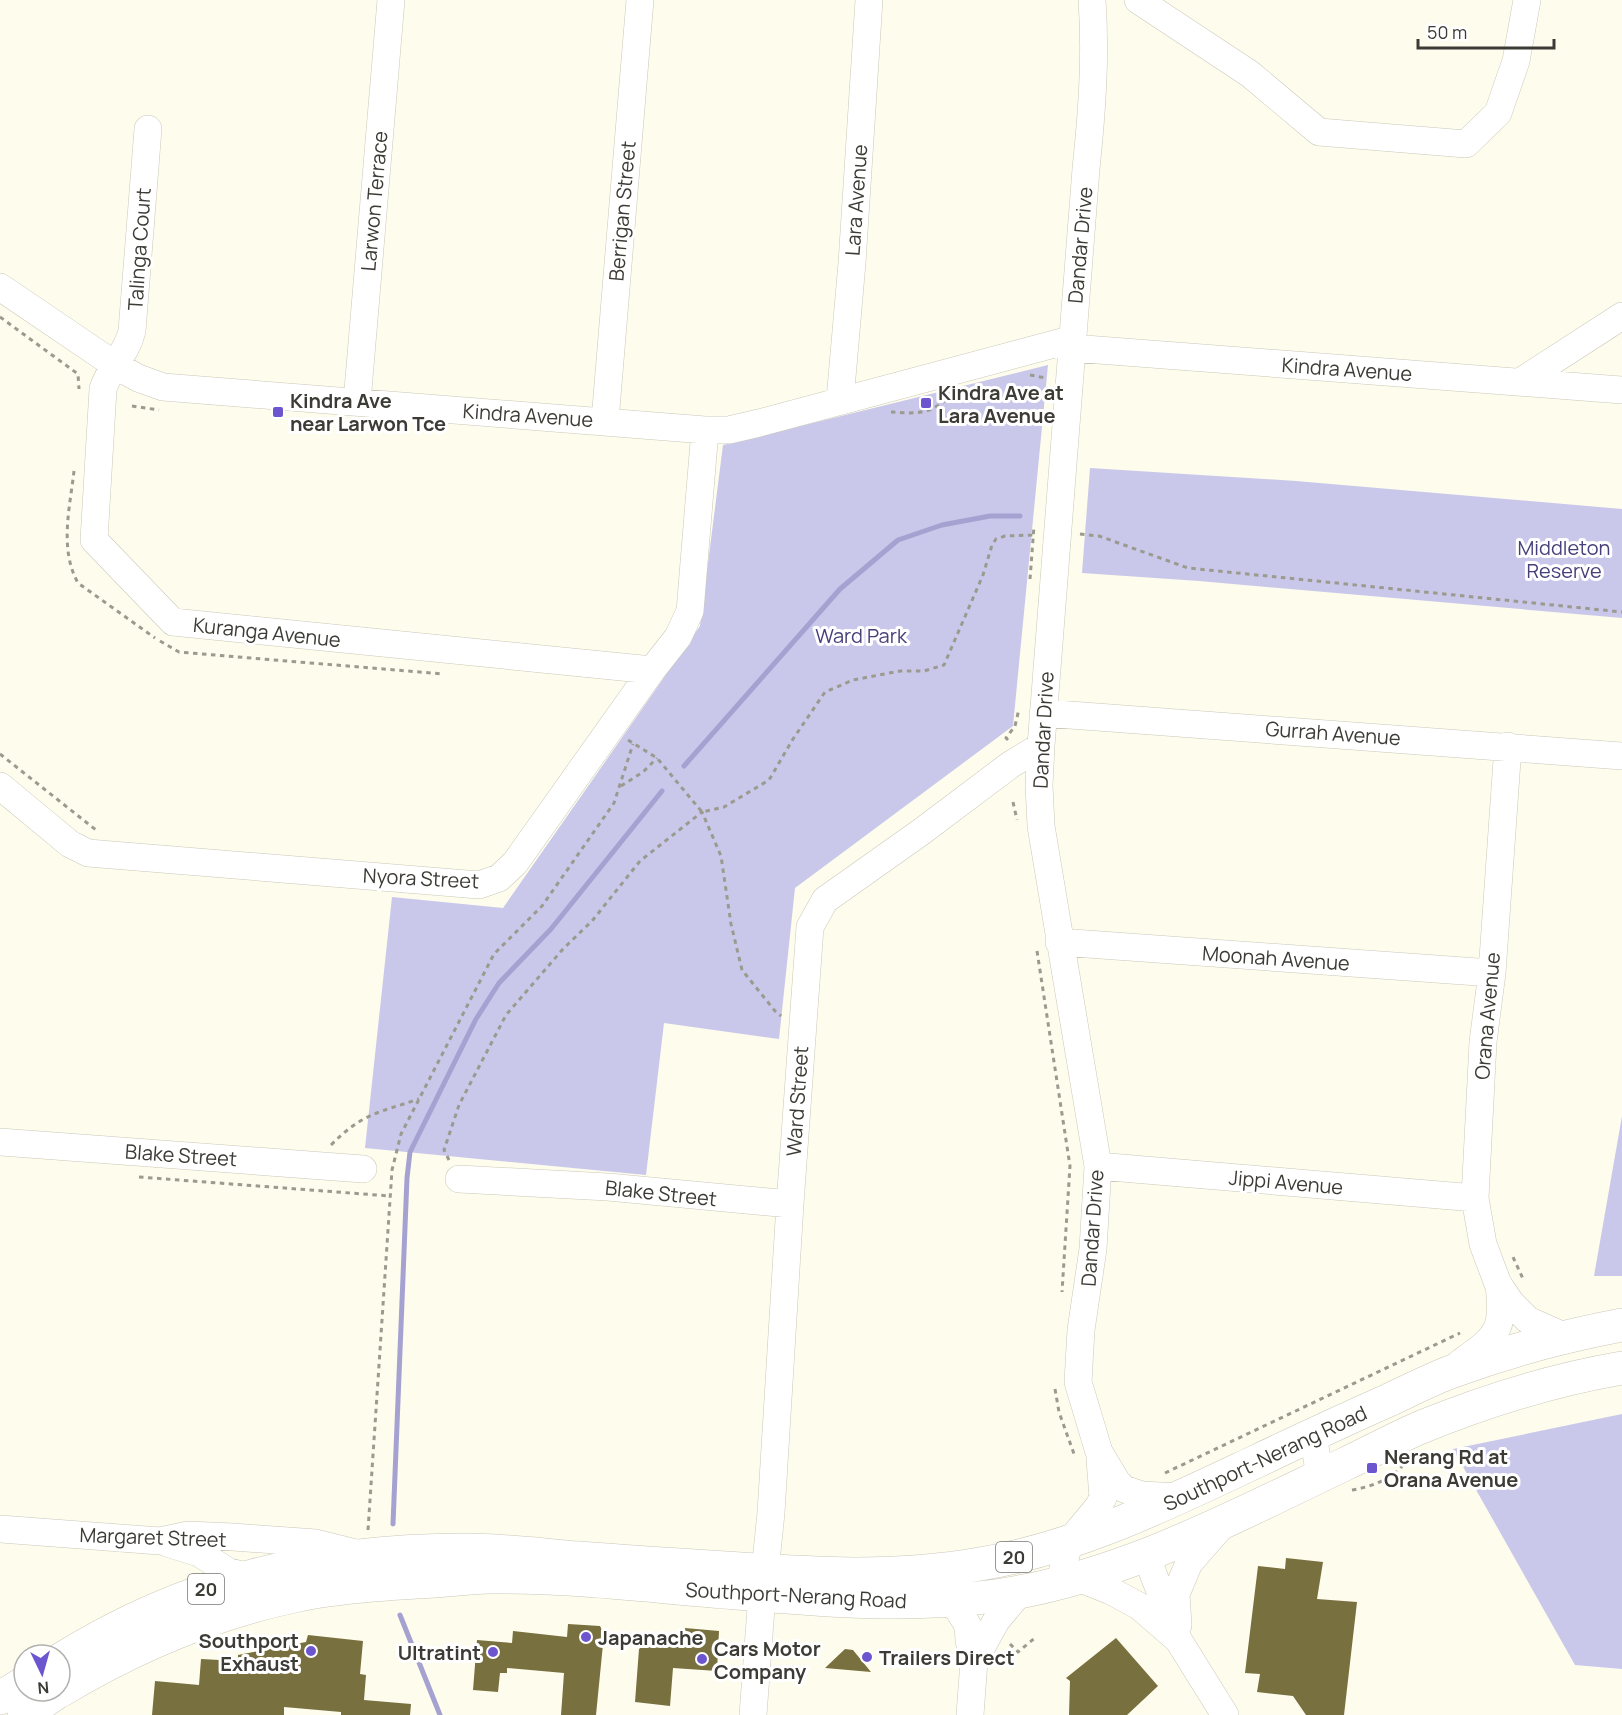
<svg xmlns="http://www.w3.org/2000/svg" width="1622" height="1715" font-family="Manrope,sans-serif">
	<style>
		.green { fill: #c9c8eb }
		.lines { fill: none; stroke-linecap: round; stroke-linejoin: round }
		.stream { stroke: #a5a2d1; stroke-width: 5 }
		.building { fill: #797040 }
		.minor-casing { stroke: #cac8b9; stroke-width: 28 }
		.major-casing { stroke: #cac8b9; stroke-width: 34 }
		.path { stroke: #9b9a8f; stroke-width: 3; stroke-dasharray: 4.5 4.5; stroke-linecap: butt }
		.minor { stroke: #fff; stroke-width: 27 }
		.major { stroke: #fff; stroke-width: 33 }
		.poi-dot { fill: #6c55ce; stroke: #fff; stroke-width: 2 }
		.labels { text-anchor: middle; dominant-baseline: central; stroke-width: 6; stroke-linejoin: round; paint-order: stroke }
		.shield { fill: #fff; stroke: #767672; stroke-width: 1.5 }
		.shield-label { font-size: 18px; font-weight: bold; fill: #3c3b35 }
		.street-label { font-size: 20px; fill: #3c3b35; stroke: #fff }
		.poi-label { font-size: 20px; font-weight: bold; fill: #3c3b35; stroke: #fff; text-anchor: start }
		.park-label { font-size: 20px; fill: #473f7a; stroke: #fff }
	</style>
	<rect width="100%" height="100%" fill="#fefced"/>
	<path class="green" d="M1048 365 1013 726 795 888 779 1039 664 1023 646 1175 365 1148 392 897 503 908 700 626 723 445Z
		M1090 468 1296 481 1622 509V618L1199 581 1082 573Z
		M1622 1116V1276H1594Z
		M1622 1414V1669L1575 1665 1453 1449Z"/>
	<g class="lines">
		<path class="stream" d="M684 766 840 589 898 540 942 525 990 516H1020
			M393 1524 407 1178 410 1152 476 1019 499 983 551 929 662 791
			M400 1615 440 1715"/>
	</g>
	<path class="building" d="M1286 1558 1323 1562 1317 1599 1357 1602 1344 1715H1306L1293 1696 1257 1692 1260 1674 1245 1673 1258 1566 1285 1569Z
		M568 1624 600 1626 604 1634 596 1715H561L564 1673 507 1668V1673H500L498 1692 473 1690 477 1640 512 1643 513 1631 567 1637Z
		M685 1628 719 1631 717 1671 673 1668 670 1706 635 1702 639 1649 649 1640 684 1643Z
		M308 1635 363 1641 360 1674 366 1675 364 1700 411 1704 410 1715H341V1712L284 1707V1715H152L155 1681 199 1685 201 1659 238 1661V1655L306 1642Z
		M1116 1638 1158 1686 1127 1715H1069L1070 1681 1066 1678Z
		M845 1649 853 1650 871 1672 825 1668Z"/>
	<g class="lines">
		<g class="minor-casing">
			<path id="minor" d="M1092 0C1096 57 1092 112 1086 169L1041 746 1039 785 1041 826 1098 1166 1093 1249 1081 1330 1078 1382 1099 1452 1117 1482 1124 1489 1142 1495 1179 1497
				M1138 0 1250 74 1319 132 1466 144 1498 113 1516 61 1527 0
				M148 129 132 331C127 353 110 367 103 389L94 540 173 622 652 670
				M0 287 115 365 138 378 163 387 705 430H729L759 423 1073 339
				M1072 348 1622 390
				M1520 382 1622 316
				M840 400 852 263 869 0
				M357 402 391 0
				M605 421 640 0
				M1043 713 1622 756
				M1508 746 1492 973 1483 1042 1475 1198 1483 1244 1498 1284 1511 1303 1528 1320 1566 1337
				M0 786 70 844 88 853 479 885 499 878 515 863 652 670 678 637 690 611 705 430
				M1059 942 1492 973
				M0 1142 363 1169
				M1098 1166 1475 1198
				M459 1179 608 1187 790 1204
				M1460 1363C1496 1337 1505 1332 1499 1285
				M1313 1435 1320 1476
				M0 1529 160 1541 188 1535 233 1537 316 1543 356 1553
				M167 1543 199 1553 229 1572 246 1576
				M1146 1555 1179 1641 1225 1715
				M765 1571 771 1513 790 1204 810 927 825 900 921 832 1010 765 1041 746
				M1078 1578 1111 1591 1139 1606 1176 1638
				M1060 1582 1069 1542 1098 1507 1103 1498 1100 1459
				M946 1601 958 1609 968 1626 969 1640 974 1661 970 1715
				M1178 1625 1176 1594 1189 1563 1224 1523
				M974 1661 996 1621 1020 1592
				M753 1715 762 1595"/>
		</g>
		<g class="major-casing">
			<path id="major" d="M60 1660C186 1581 317 1550 465 1550 503 1550 541 1555 579 1558 628 1562 677 1565 726 1568 811 1574 895 1579 980 1564 1077 1548 1166 1504 1255 1462 1299 1441 1344 1420 1389 1400 1408 1391 1428 1381 1448 1373 1504 1352 1564 1336 1622 1325
				M60 1691C133 1647 211 1614 294 1596 334 1587 375 1585 416 1582 440 1581 465 1578 489 1577 560 1576 631 1584 701 1590 799 1598 897 1609 995 1596 1118 1579 1234 1517 1345 1464 1370 1452 1394 1439 1419 1428 1485 1401 1552 1380 1622 1368
				M0 1698 24 1683
				M24 1715 59 1691"/>
		</g>
		<path class="path" d="M0 317 78 374 79 389
			M1030 375 1046 378
			M132 406 159 410
			M891 412C906 413 924 415 937 406 941 404 945 400 949 397
			M74 471C70 507 59 549 78 583L155 638
			M1080 534 1099 536 1188 568 1622 612
			M1030 579 1034 526
			M160 641 179 652 190 653 444 674
			M628 740 657 758 702 812 724 807 769 780 793 739 825 692 853 680 900 671H924L944 665 983 575 992 545 996 539 1005 536 1034 535
			M1008 740 1006 738 1015 726 1019 709
			M0 754 96 830
			M621 786 643 772 657 758
			M1013 802 1017 820
			M1037 951 1070 1166 1062 1292
			M331 1145C361 1114 380 1112 419 1099
			M449 1160 444 1150 459 1105 506 1015 563 949 592 921 640 861 702 812 721 856 731 924 742 970 775 1011 781 1016
			M139 1177 390 1196
			M1513 1257 1524 1281
			M1055 1389 1059 1412 1074 1454
			M1165 1473 1460 1333
			M1352 1490C1371 1487 1392 1479 1404 1464
			M368 1530 392 1170 401 1134 494 954 542 906 614 803 633 744
			M1010 1644 1018 1652 1036 1637"/>
		<use href="#minor" class="minor"/>
		<use href="#major" class="major"/>
	</g>
	<g class="poi-dot">
		<rect x="920" y="397" width="12" height="12" rx="3"/>
		<rect x="272" y="406" width="12" height="12" rx="3"/>
		<rect x="1366" y="1462" width="12" height="12" rx="3"/>
		<circle cx="586" cy="1637" r="6"/>
		<circle cx="311" cy="1651" r="6"/>
		<circle cx="493" cy="1652" r="6"/>
		<circle cx="867" cy="1657" r="6"/>
		<circle cx="702" cy="1659" r="6"/>
	</g>
	<g class="labels">
		<g class="shield">
			<rect x="996" y="1542" width="36" height="30" rx="4.5"/>
			<rect x="188" y="1574" width="36" height="30" rx="4.5"/>
		</g>
		<g class="shield-label">
			<text x="1014" y="1557">20</text>
			<text x="206" y="1589">20</text>
		</g>
		<g class="street-label">
			<text transform="translate(856 200) rotate(-86)">Lara Avenue</text>
			<text transform="translate(374 201) rotate(-85)">Larwon Terrace</text>
			<text transform="translate(622 211) rotate(-85)">Berrigan Street</text>
			<text transform="translate(1080 245) rotate(-85)">Dandar Drive</text>
			<text transform="translate(139 249) rotate(-86)">Talinga Court</text>
			<text transform="translate(1347 369) rotate(4)">Kindra Avenue</text>
			<text transform="translate(528 415) rotate(4)">Kindra Avenue</text>
			<text transform="translate(267 632) rotate(6)">Kuranga Avenue</text>
			<text transform="translate(1043 730) rotate(-87)">Dandar Drive</text>
			<text transform="translate(1333 733) rotate(4)">Gurrah Avenue</text>
			<text transform="translate(421 878) rotate(3)">Nyora Street</text>
			<text transform="translate(1276 958) rotate(4)">Moonah Avenue</text>
			<text transform="translate(1487 1016) rotate(-85)">Orana Avenue</text>
			<text transform="translate(797 1101) rotate(-86)">Ward Street</text>
			<text transform="translate(181 1155) rotate(4)">Blake Street</text>
			<text transform="translate(1286 1182) rotate(5)">Jippi Avenue</text>
			<text transform="translate(661 1193) rotate(6)">Blake Street</text>
			<text transform="translate(1092 1228) rotate(-86)">Dandar Drive</text>
			<text transform="translate(1265 1458) rotate(-25)">Southport-Nerang Road</text>
			<text transform="translate(153 1537) rotate(2)">Margaret Street</text>
			<text transform="translate(796 1595) rotate(3)">Southport-Nerang Road</text>
		</g>
		<g class="poi-label">
			<text x="938" y="392">Kindra Ave at<tspan x="938" dy="23">Lara Avenue</tspan></text>
			<text x="290" y="400">Kindra Ave<tspan x="290" dy="23">near Larwon Tce</tspan></text>
			<text x="1384" y="1456">Nerang Rd at<tspan x="1384" dy="23">Orana Avenue</tspan></text>
			<text x="598" y="1637">Japanache</text>
			<text x="299" y="1640" text-anchor="end">Southport<tspan x="299" dy="23">Exhaust</tspan></text>
			<text x="714" y="1648">Cars Motor<tspan x="714" dy="23">Company</tspan></text>
			<text x="481" y="1652" text-anchor="end">Ultratint</text>
			<text x="879" y="1657">Trailers Direct</text>
		</g>
		<g class="park-label">
			<text x="1564" y="547">Middleton<tspan x="1564" dy="23">Reserve</tspan></text>
			<text x="861" y="635">Ward Park</text>
		</g>
	</g>
	<g transform="translate(42 1673) rotate(175)"><circle r="28" fill="#ffffff" stroke="#b1b1ae" stroke-width="1.5"/>
	<path d="M0-4.5L10 22L0 15L-10 22Z" fill="#6c55ce"/>
	<text y="-9" font-size="16" font-weight="bold" text-anchor="middle" fill="#3c3b35">N</text>
	</g>
	<path d="M1418 39v9h136v-9" fill="none" stroke="#3c3b35" stroke-width="3"/>
	<text x="1427" y="39" font-size="18" fill="#3c3b35" stroke="#ffffff" stroke-width="4.5" paint-order="stroke">50 m</text>
</svg>
